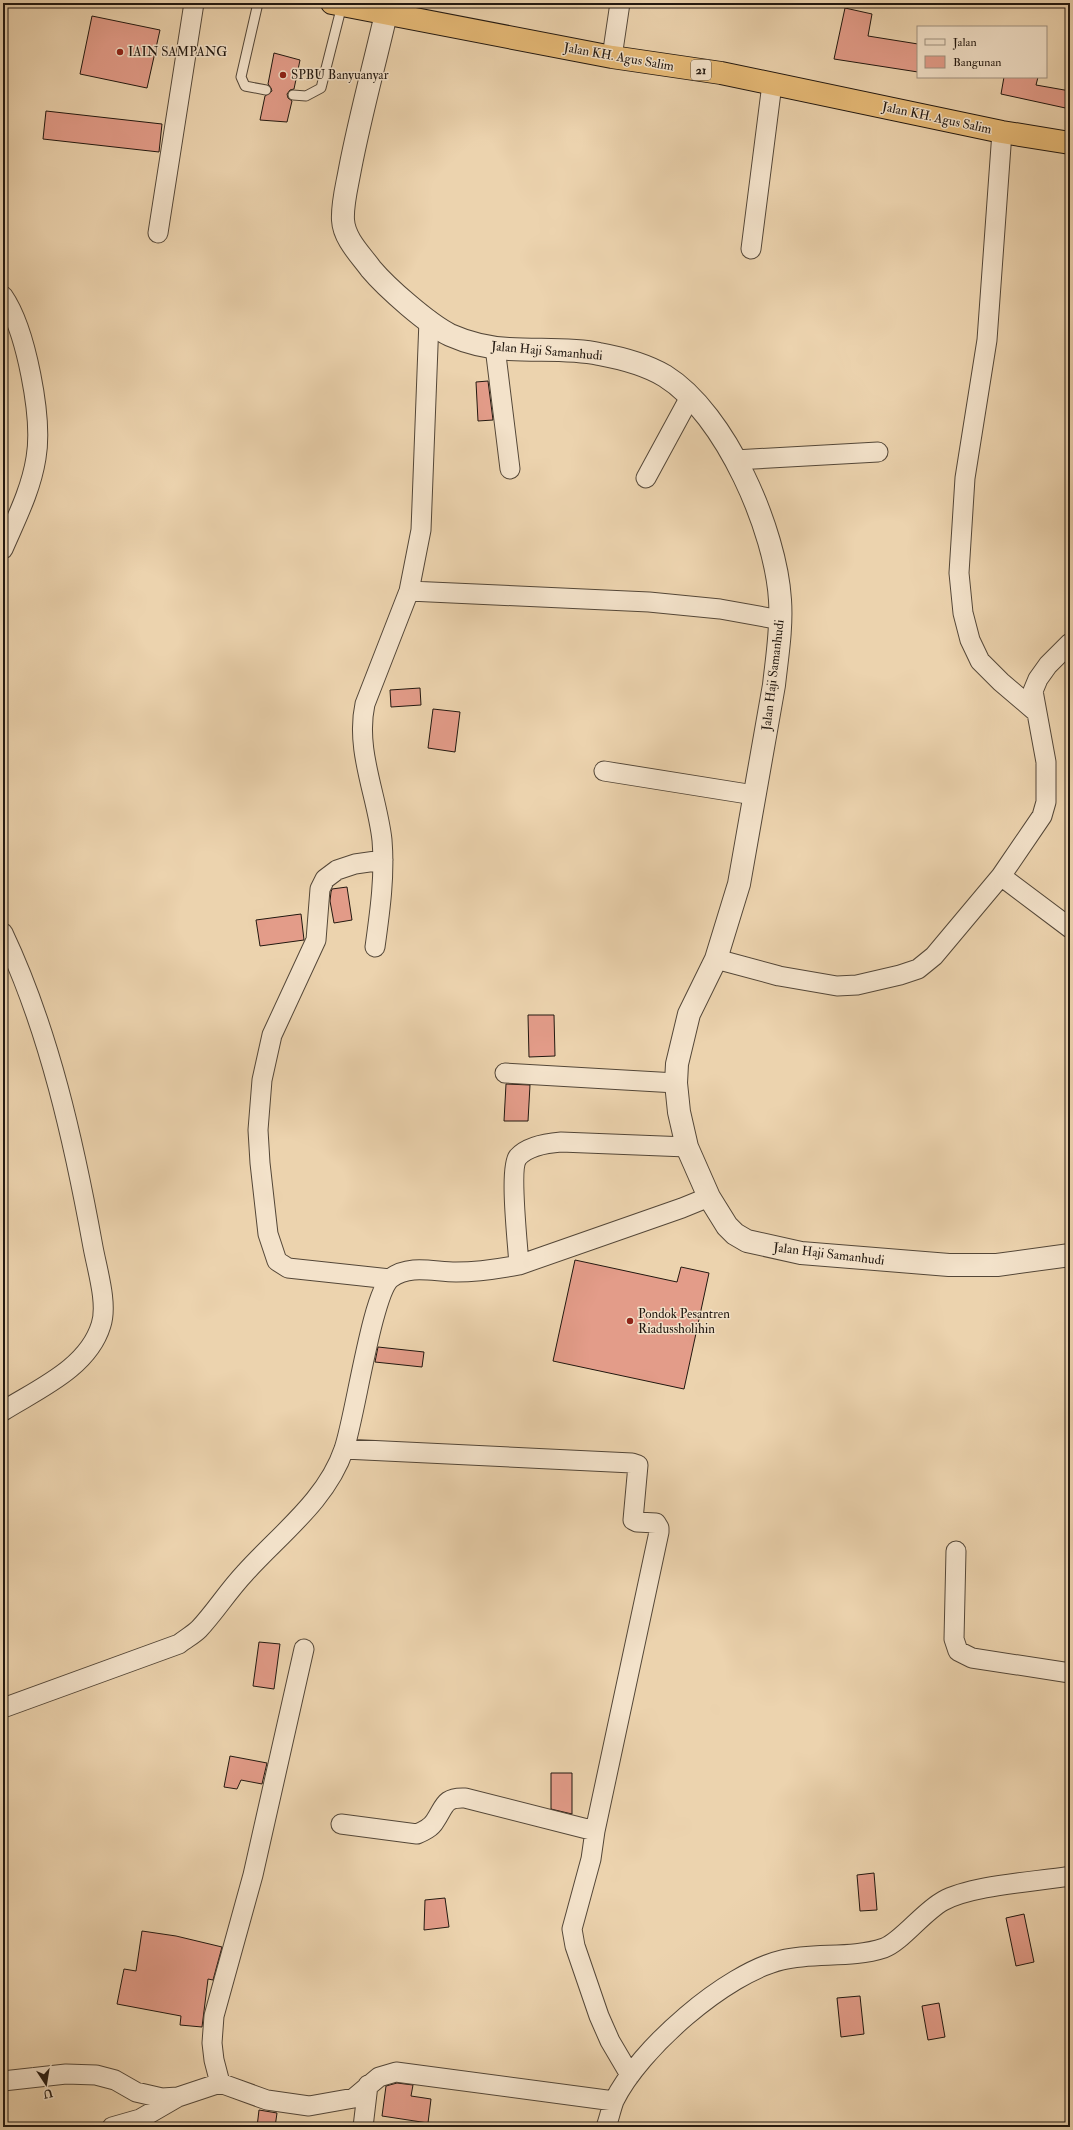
<svg xmlns="http://www.w3.org/2000/svg" width="1073" height="2130" font-family="'IM FELL Double Pica',serif">
	<style>
		.building { fill: #e39c89; stroke: #221810 }
		.lines { fill: none; stroke-linecap: round; stroke-linejoin: round }
		.service-casing { stroke: #544738; stroke-width: 11 }
		.minor-casing { stroke: #544738; stroke-width: 21 }
		.tertiary-casing { stroke: #544738; stroke-width: 24 }
		.trunk-casing { stroke: #221810; stroke-width: 24 }
		.service { stroke: #f3e2ca; stroke-width: 9 }
		.minor { stroke: #f3e2ca; stroke-width: 19 }
		.tertiary { stroke: #f3e2ca; stroke-width: 22 }
		.trunk { stroke: #e6ba77; stroke-width: 22 }
		.poi-dot { fill: #8f2418; stroke: #f3e2ca; stroke-width: 1.5 }
		.labels { text-anchor: middle; dominant-baseline: central; stroke-width: 3; stroke-linejoin: round; paint-order: stroke }
		.shield { fill: #f3e2ca; stroke: #615548; stroke-width: 1 }
		.shield-label { font-size: 12px; font-weight: bold; fill: #221810 }
		.poi-label { font-size: 13px; fill: #221810; stroke: #f3e2ca; text-anchor: start }
		.street-label { font-size: 13px; fill: #221810; stroke: #f3e2ca }
	</style>
	<rect width="100%" height="100%" fill="#ecd3ae"/>
	<filter id="stains"><feTurbulence type="fractalNoise" baseFrequency=".005" numOctaves="4"/><feColorMatrix values="0 0 0 0 .2 0 0 0 0 .09 0 0 0 0 .02 0 0 0 .5 -.17"/></filter>
	<radialGradient id="worn" r=".72"><stop offset=".6" stop-color="#630" stop-opacity="0"/><stop offset="1" stop-color="#630" stop-opacity=".3"/></radialGradient>
	<path class="building" d="M845 8 872 14 868 36 918 44V72L834 59Z
		M92 16 160 30 147 88 80 74Z
		M274 53 300 60 294 89 290 90 287 94 288 98 292 101 287 122 260 120 265 96 272 91 271 88 268 84Z
		M1004 77H1038L1036 85 1070 91V109L1001 94Z
		M46 111 162 124 159 152 43 139Z
		M488 381 493 420 478 421 476 382Z
		M420 688 421 705 391 707 390 690Z
		M433 709 460 712 455 752 428 748Z
		M347 887 352 920 334 923 330 901 331 892 332 889Z
		M301 914 304 940 260 946 256 920Z
		M528 1015H554L555 1056 529 1057Z
		M506 1084 530 1085 528 1121H504Z
		M575 1260 677 1282 681 1267 709 1273 684 1389 553 1361Z
		M378 1347 424 1352 422 1367 375 1362Z
		M259 1642 280 1644 274 1689 253 1686Z
		M230 1756 267 1763 262 1784 241 1780 237 1789 224 1787Z
		M551 1773H572V1814L551 1809Z
		M874 1873 877 1910 860 1911 857 1875Z
		M445 1898 449 1927 424 1930 425 1900Z
		M1024 1914 1034 1962 1016 1966 1006 1918Z
		M142 1931 176 1936 222 1947 213 1980 208 1979 202 2027 180 2025 181 2016 117 2004 124 1969 136 1971Z
		M860 1996 864 2034 841 2037 837 1998Z
		M939 2003 945 2037 928 2040 922 2006Z
		M397 2083 413 2085 411 2096 431 2099 428 2123 382 2116 386 2086Z
		M259 2110 277 2113 275 2127H257Z"/>
	<g class="lines">
		<g class="service-casing">
			<path id="service" d="M258 3 241 77 245 86 266 90
				M293 95 306 96 321 88 342 5"/>
		</g>
		<g class="minor-casing">
			<path id="minor" d="M612 57 620 3
				M1002 132 987 340 965 478 959 573 963 613 970 640 980 661 1001 682 1035 711
				M158 233 194 3
				M751 249 772 84
				M3 296C26 329 43 418 36 458 31 490 16 519 3 549
				M495 347 510 469
				M735 460 878 452
				M646 478 690 397
				M409 591 649 602 720 609 781 620
				M604 771 754 795
				M383 860 355 864 337 870 325 879 320 889 316 940 272 1035 262 1080 258 1130 260 1163 268 1234 277 1261 288 1268 390 1279
				M1001 876 1070 928
				M3 933C49 1030 74 1142 93 1247 97 1269 108 1304 101 1325 88 1368 38 1389 3 1411
				M375 947C380 911 385 876 382 840 377 795 355 750 365 704L409 591 421 530 429 320
				M716 959 779 976 837 986 857 985 900 975 918 969 934 956 1001 876 1042 816 1046 802V762L1033 691 1038 679 1048 665 1070 643
				M505 1073 676 1083
				M519 1265C518 1247 509 1168 518 1157 528 1146 548 1143 561 1142L687 1147
				M344 1449 632 1463 638 1465 633 1520 637 1522 656 1523 659 1528V1532L595 1831 591 1859 572 1929 575 1946 599 2016 610 2041 630 2075
				M956 1551 954 1639 958 1651 972 1658 1070 1673
				M3 1708 179 1644C185 1639 193 1635 199 1629 215 1612 228 1591 245 1573 279 1535 327 1500 344 1449 355 1418 372 1293 391 1278 410 1264 434 1272 456 1272 477 1272 498 1269 519 1265L682 1208 709 1197
				M341 1824 417 1834C424 1831 431 1828 435 1821 445 1806 444 1797 465 1798L595 1831
				M3 2081 66 2074 96 2075 115 2080 136 2092 162 2098 178 2097 220 2083 267 2100 309 2106 354 2098 379 2077 396 2072 614 2101
				M220 2083 214 2060 212 2043 214 2016 253 1875 304 1649
				M112 2127 140 2119 178 2097
				M363 2127 368 2085
				M606 2127C609 2119 611 2109 614 2101 639 2049 726 1973 782 1960 815 1952 851 1959 884 1948 901 1942 923 1912 943 1901 972 1885 1035 1882 1070 1876"/>
		</g>
		<g class="tertiary-casing">
			<path id="tertiary" d="M386 14C374 66 360 117 350 169 347 186 342 204 343 220 344 239 361 255 371 269 387 288 428 324 450 335 468 343 490 348 509 349 539 351 570 348 599 354 621 358 645 364 665 376 726 414 776 531 780 600 782 628 777 657 774 685L739 884 716 959 689 1014 677 1064 676 1083 679 1112 687 1147 709 1197 727 1226 735 1234 747 1241 801 1253 949 1265H997L1070 1255"/>
		</g>
		<g class="trunk-casing">
			<path id="trunk" d="M332 3 612 57 721 73 1002 132 1070 143"/>
		</g>
		<use href="#service" class="service"/>
		<use href="#minor" class="minor"/>
		<use href="#tertiary" class="tertiary"/>
		<use href="#trunk" class="trunk"/>
	</g>
	<g class="poi-dot">
		<circle cx="120" cy="52" r="4"/>
		<circle cx="283" cy="75" r="4"/>
		<circle cx="630" cy="1321" r="4"/>
	</g>
	<g class="labels">
		<rect class="shield" x="691" y="60" width="20" height="20" rx="3"/>
		<g class="shield-label">
			<text x="701" y="70">21</text>
		</g>
		<g class="poi-label">
			<text x="128" y="52">IAIN SAMPANG</text>
			<text x="291" y="75">SPBU Banyuanyar</text>
			<text x="638" y="1314">Pondok Pesantren<tspan x="638" dy="15">Riadussholihin</tspan></text>
		</g>
		<g class="street-label">
			<text transform="translate(619 57) rotate(10)">Jalan KH. Agus Salim</text>
			<text transform="translate(937 118) rotate(12)">Jalan KH. Agus Salim</text>
			<text transform="translate(547 351) rotate(5)">Jalan Haji Samanhudi</text>
			<text transform="translate(773 675) rotate(-83)">Jalan Haji Samanhudi</text>
			<text transform="translate(829 1254) rotate(7)">Jalan Haji Samanhudi</text>
		</g>
	</g>
	<rect width="1073" height="2130" fill="none" stroke="#ecd3ae" stroke-width="16"/>
	<rect x="4" y="4" width="1065" height="2122" fill="none" stroke="#221810" stroke-width="2"/>
	<rect x="8" y="8" width="1057" height="2114" fill="none" stroke="#221810"/>
	<rect x="917" y="26" width="130" height="52" fill="#f3e2ca" stroke="#9f9180"/>
	<rect x="925" y="39" width="20" height="6" fill="#f3e2ca" stroke="#9f9180"/>
	<text x="953" y="46" font-size="12" fill="#221810">Jalan</text>
	<rect x="925" y="56" width="20" height="12" fill="#e39c89" stroke="#9f9180"/>
	<text x="953" y="66" font-size="12" fill="#221810">Bangunan</text>
	<g transform="translate(46 2084) rotate(168)" stroke="#f3e2ca" stroke-width="3" paint-order="stroke">
	<path d="M0-3L7 15L0 10L-7 15Z" fill="#221810"/>
	<text y="-6" font-size="11" font-weight="bold" text-anchor="middle" fill="#221810">U</text>
	</g>
	<rect width="100%" height="100%" filter="url(#stains)"/>
	<rect width="100%" height="100%" fill="url(#worn)"/>
</svg>
